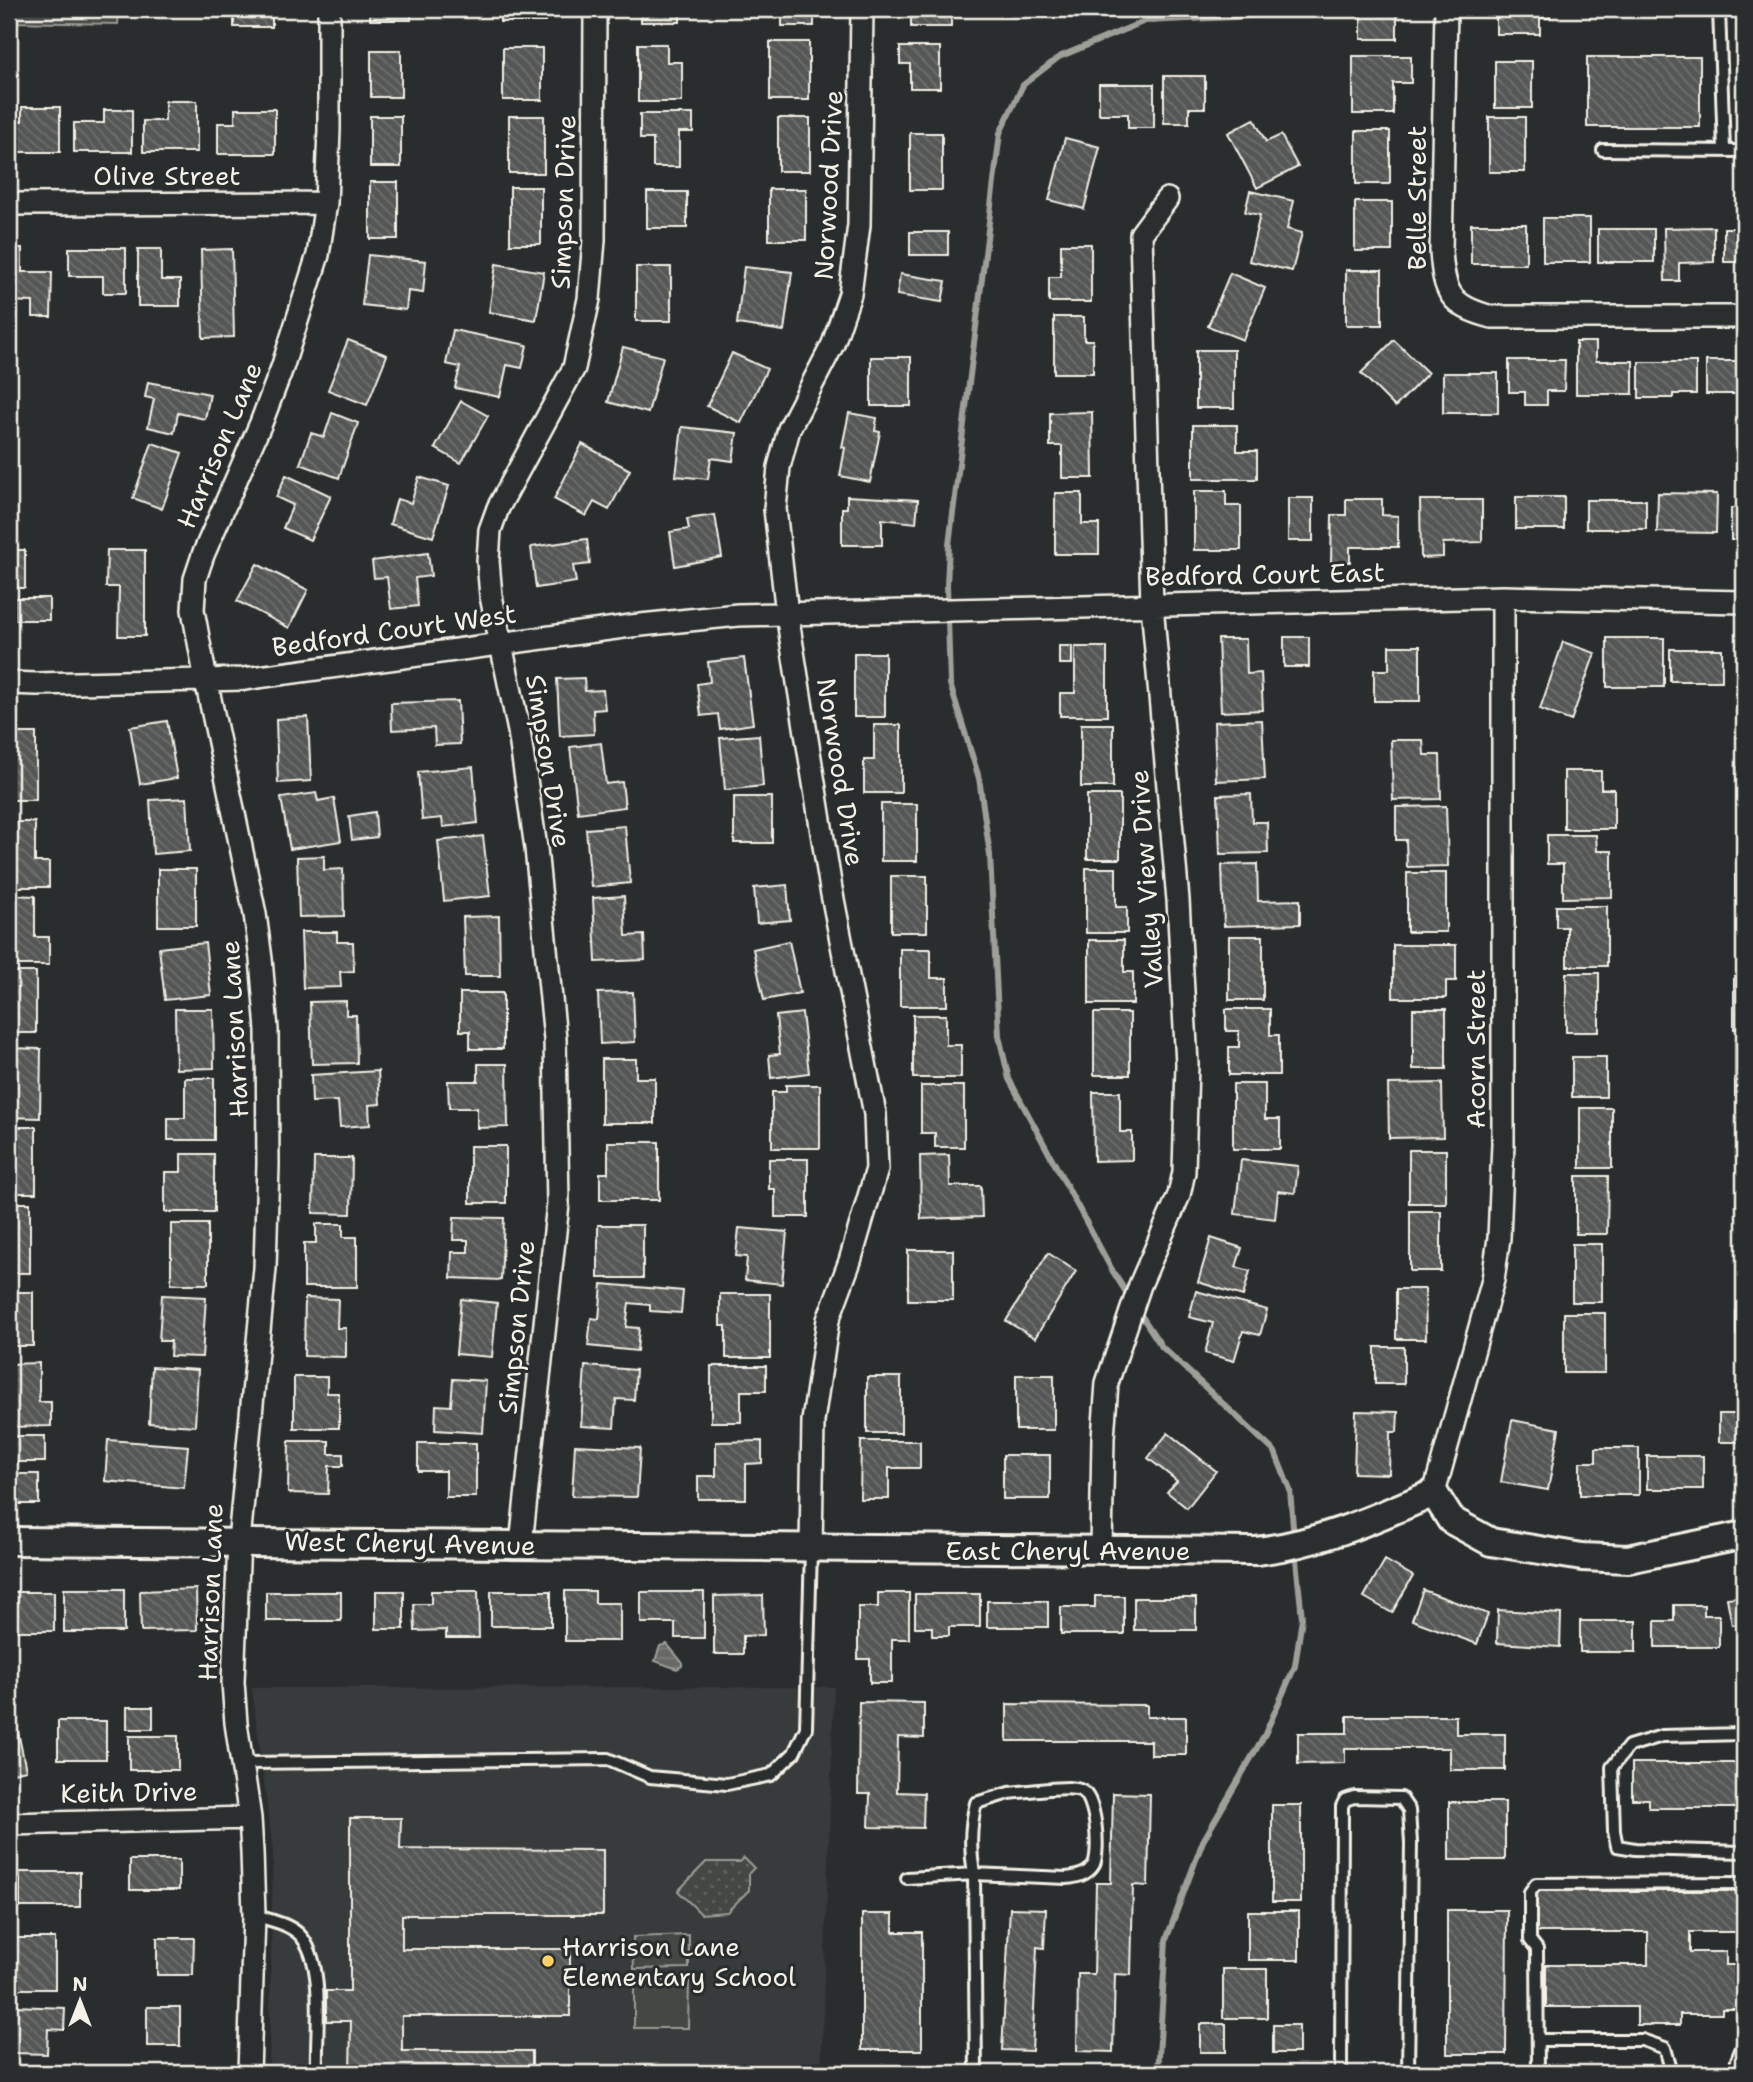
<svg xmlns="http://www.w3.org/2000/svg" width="1753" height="2082" font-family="'Shantell Sans',sans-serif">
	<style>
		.built { fill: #373a3a }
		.grass { fill: url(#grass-tufts); stroke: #9c9c96; stroke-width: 2 }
		.park { fill: url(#park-dots); stroke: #9c9c96; stroke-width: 2 }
		.pitch { fill: #444645; stroke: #9c9c96; stroke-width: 2 }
		.water { fill: url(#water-rules); stroke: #9f9f9a; stroke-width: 2 }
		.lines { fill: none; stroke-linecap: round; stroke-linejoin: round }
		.stream { stroke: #9f9f9a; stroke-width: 6 }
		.building { fill: url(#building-back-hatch); stroke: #f4f1e8; stroke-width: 2 }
		.service-casing { stroke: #f4f1e8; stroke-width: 16 }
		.minor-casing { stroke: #f4f1e8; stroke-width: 26 }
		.tertiary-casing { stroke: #f4f1e8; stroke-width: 32 }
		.service { stroke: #2a2d2e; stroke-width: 10 }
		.minor { stroke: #2a2d2e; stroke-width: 21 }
		.tertiary { stroke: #2a2d2e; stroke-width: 26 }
		.poi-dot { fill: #ffd166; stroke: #2a2d2e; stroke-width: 2.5 }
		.labels { text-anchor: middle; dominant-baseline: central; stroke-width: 6; stroke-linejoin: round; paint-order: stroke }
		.street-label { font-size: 26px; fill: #f4f1e8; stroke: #2a2d2e }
		.poi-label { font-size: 26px; fill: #f4f1e8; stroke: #2a2d2e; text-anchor: start }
	</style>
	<defs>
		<pattern id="grass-tufts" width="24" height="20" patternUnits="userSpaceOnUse" patternTransform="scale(1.75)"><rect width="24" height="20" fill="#444645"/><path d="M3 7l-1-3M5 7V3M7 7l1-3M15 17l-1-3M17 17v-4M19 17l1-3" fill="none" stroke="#606160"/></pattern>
		<pattern id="park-dots" width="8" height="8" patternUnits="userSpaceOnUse" patternTransform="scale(1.75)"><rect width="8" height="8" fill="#444645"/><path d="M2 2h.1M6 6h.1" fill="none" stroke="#606160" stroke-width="1.8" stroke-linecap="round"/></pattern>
		<pattern id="water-rules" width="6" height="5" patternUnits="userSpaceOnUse" patternTransform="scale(1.75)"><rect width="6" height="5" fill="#676866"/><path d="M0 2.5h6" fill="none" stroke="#7d7e7c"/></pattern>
		<pattern id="building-back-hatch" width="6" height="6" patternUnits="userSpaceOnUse" patternTransform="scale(1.75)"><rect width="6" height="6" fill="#555756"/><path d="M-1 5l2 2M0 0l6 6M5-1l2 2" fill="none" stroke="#6e706e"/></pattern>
	</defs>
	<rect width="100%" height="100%" fill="#2a2d2e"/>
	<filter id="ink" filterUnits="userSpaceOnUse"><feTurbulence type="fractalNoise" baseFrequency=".0143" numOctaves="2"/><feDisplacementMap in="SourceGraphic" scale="14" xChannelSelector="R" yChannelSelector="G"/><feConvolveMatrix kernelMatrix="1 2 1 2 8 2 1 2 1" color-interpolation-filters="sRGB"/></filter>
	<g filter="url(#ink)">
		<path class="built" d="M834 1687 821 2072 269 2073 273 1851 252 1688Z"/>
		<path class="grass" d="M9 9H119L118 24 9 22Z"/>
		<path class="park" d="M744 1858 754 1868 749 1873V1890L727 1912 701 1914 678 1891 706 1862H740Z"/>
		<path class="pitch" d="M689 1935V1968L634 1969 633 1937Z
			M689 1980 688 2028H634V1981Z"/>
		<path class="water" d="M667 1644 682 1662V1666L677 1669 655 1661 660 1646Z"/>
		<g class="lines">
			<path class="stream" d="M1129 1297 1112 1270 1009 1079 999 1036 990 855 979 778 950 684 947 585 949 545 1000 133 1023 85 1059 57 1145 21 1234 17 1286 12 1288 9
				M1137 1309 1162 1347 1275 1452 1290 1490 1294 1539
				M1158 2073 1166 1940 1203 1841 1265 1734 1295 1666 1302 1618 1295 1550"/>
		</g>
		<path class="building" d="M234 9H272V27H234Z
			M370 9H411V20H370Z
			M500 9H545V22H500Z
			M641 9H680V22H641Z
			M782 9H814V26H782Z
			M911 9H951V27H911Z
			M1361 9H1397V39H1361Z
			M1496 9H1550V18H1540V34H1496Z
			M1739 14H1744V84H1739Z
			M770 42H809V100H770Z
			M638 44H667V62H682V102H638Z
			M900 47H940V88H910V64H900Z
			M503 48H542V100H503Z
			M371 50H401V97H371Z
			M1353 56H1411V83H1393V114H1353Z
			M1587 57H1700V127H1587Z
			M1495 61H1532V108H1495Z
			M1164 76H1205V108H1189V123H1164Z
			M1099 84H1154V128H1128V114H1099Z
			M165 101H197V152H143V121H165Z
			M22 107H60V152H9V121H22Z
			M235 109H275V154H218V123H235Z
			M104 110H132V152H74V123H104Z
			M640 114H693V132H679V167H653V139H640Z
			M370 116H401V167H370Z
			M509 116H544V173H509Z
			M1489 117H1525V172H1489Z
			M778 118H810V171H778Z
			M1254 119 1266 142 1281 135 1298 167 1257 188 1228 133Z
			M1356 131H1390V184H1356Z
			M910 133H942V190H910Z
			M1065 138 1100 147 1084 209 1049 200Z
			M370 182H398V239H370Z
			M510 187H541V244H510Z
			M769 189H806V240H769Z
			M1250 191 1294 201 1287 229 1302 233 1292 271 1249 261 1260 215 1245 212Z
			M647 192H687V228H647Z
			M1355 202H1392V251H1355Z
			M1543 218H1590V262H1543Z
			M1471 224H1526V264H1471Z
			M1714 227V262L1679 263V281H1665L1664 228Z
			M1724 228H1744V262H1724Z
			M1598 229H1654V262H1598Z
			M910 232H948V255H910Z
			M1061 244H1091V302H1049V277H1061Z
			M9 248H22V272H52L51 317H33V302L9 301Z
			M69 248H126V293H103V276H69Z
			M138 249H161V280H180V306H138Z
			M232 249 234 337 203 338 201 250Z
			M368 255 426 261 423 293 408 291 406 310 362 305Z
			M496 264 544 272 536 320 489 312Z
			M636 267H671V321H636Z
			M744 267 792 272 784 331 737 324Z
			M1346 270H1382V325H1346Z
			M1230 273 1265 288 1243 340 1208 326Z
			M900 274 946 281 942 302 897 295Z
			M1054 317H1084V340H1093V373H1054Z
			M453 330 527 345 522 368 507 365 500 397 455 388 460 367 446 364Z
			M348 340 387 355 367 405 328 390Z
			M1394 340 1428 373 1395 407 1361 373Z
			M1576 342H1596V361H1633V394H1576Z
			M623 347 663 357 648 413 608 402Z
			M1196 350H1234V408H1196Z
			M732 353 767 369 741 423 707 406Z
			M871 357H911V406H871Z
			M1509 360H1565L1564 391H1547V405H1525V392H1509Z
			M1706 361H1744V394H1706Z
			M1639 362H1696V394H1673V398H1639Z
			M1443 373H1498V413H1443Z
			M148 382 210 394 205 419 178 413 174 433 148 427 154 399 145 397Z
			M461 401 488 416 461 463 435 448Z
			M1092 412 1093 478H1062V446H1050V413Z
			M332 413 358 423 339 478 300 464 311 433 324 437Z
			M849 413 877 418 875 431 880 432 870 482 840 476 845 448 842 447Z
			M1193 425H1237V451H1257V479H1193Z
			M682 427 737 433 733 461 711 458 708 479 676 476Z
			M152 443 182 453 162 509 133 498Z
			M582 444 630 470 609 510 594 502 586 516 554 499Z
			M286 475 331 496 310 540 283 528 293 505 276 497Z
			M419 477 449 486 433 537 390 524 397 499 411 503Z
			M1194 491H1226V506H1241V550H1194Z
			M1055 493H1082V524H1099V554H1055Z
			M1658 493 1717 494 1716 533 1657 532Z
			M847 496 918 500 916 523 882 519V545H842V508H847Z
			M1516 497H1564V529H1516Z
			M1288 498H1313V541H1288Z
			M1346 499H1382V515L1398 516V547H1350V562H1331L1332 515H1346Z
			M1420 500H1482V542L1443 543V557L1421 558Z
			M1586 500H1646V529H1586Z
			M1731 508H1744V540H1731Z
			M715 515 722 557 675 566 670 532 689 529 687 519Z
			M587 539 590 564 573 566 576 582 536 588 531 547Z
			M9 550H25V588H9Z
			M107 550H145V636H118L119 587H106Z
			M428 553 431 576 415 578 418 606 391 609 387 577 374 578 372 561Z
			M257 564 308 590 289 628 237 601Z
			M15 598H49V620H15Z
			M1284 637H1309V667H1284Z
			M1607 638H1664V687H1607Z
			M1218 639H1246L1247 674 1261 673 1263 710 1221 712Z
			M1563 642 1595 653 1571 721 1540 709Z
			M1059 646H1072V664H1059Z
			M1389 646H1420V701H1374V670H1389Z
			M1075 647H1107V716H1060V693H1075Z
			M1670 649H1722V681H1670Z
			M854 653H885V717H854Z
			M744 658 753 724 720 729 718 714 701 716 697 684 710 682 708 662Z
			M584 678 585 691 603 690 605 709 593 710 594 734 560 736 557 679Z
			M458 701 460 744 435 745 434 728 392 730 391 703Z
			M308 717 311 781 278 783 276 719Z
			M1262 720 1265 779 1216 781 1214 722Z
			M167 721 177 778 140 784 130 727Z
			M1081 724H1113V787H1081Z
			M874 725H901V793H864V760H874Z
			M9 733H36V800H9Z
			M759 735 763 786 725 790 720 738Z
			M1391 740H1423L1424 755H1440L1441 799 1393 800Z
			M601 743 606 784 622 782 625 807 578 813 570 747Z
			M473 767 478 823 443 827 442 818 422 820 418 772Z
			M1738 767H1744V822H1738Z
			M1564 771H1601V789H1614V829H1564Z
			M316 793 318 801 334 798 341 841 290 849 281 798Z
			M1251 794 1252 822H1267L1268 853 1220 854 1218 795Z
			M1087 795H1120V859H1087Z
			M734 797H772V843H734Z
			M187 798 190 851 153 854 150 800Z
			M881 804H917V861H881Z
			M1446 806 1448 866 1407 867 1406 840H1396V807Z
			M375 812 377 837 352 840 349 816Z
			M9 822H35V862H49V887H9Z
			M625 826 630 883 591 887 586 829Z
			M1547 835H1596L1597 851H1612V897L1563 898V864H1547Z
			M483 836 490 896 444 901 438 841Z
			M324 856V870L343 869 344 916 299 917 297 857Z
			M1257 864 1258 901 1300 900V924L1224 926 1222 865Z
			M1086 868H1116V907H1127V933H1086Z
			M158 869H196V926H158Z
			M1407 873H1446V932H1407Z
			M1735 875H1744V897H1735Z
			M891 876H927V932H891Z
			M787 885 790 920 757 923 754 888Z
			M9 895 35 896V937H49V965H9Z
			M624 896 626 936 644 935 645 960 596 962 593 898Z
			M1556 906H1607V966H1567V927H1556Z
			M499 916 500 976H465L463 917Z
			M301 932H337V942H353L354 971 340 972 341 987 303 988Z
			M1229 936H1263V1000H1229Z
			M1089 940H1124V972H1133V1004H1089Z
			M789 941 800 993 764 1000 753 949Z
			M205 943 211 995 165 1000 159 948Z
			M1393 945H1456V981H1446V998H1393Z
			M900 949H931V978H947V1006H900Z
			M9 972H36V1033H9Z
			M1566 973H1599V1032H1566Z
			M1734 976H1744V1029H1734Z
			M633 992 635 1042 600 1044 598 993Z
			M460 993H503V1049H470V1031H460Z
			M346 1001V1015H356L357 1063 312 1064 310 1002Z
			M175 1009H213L214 1068 176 1069Z
			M1226 1009H1270V1035H1279V1075H1229V1047H1239V1031H1226Z
			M1413 1009H1446V1069H1413Z
			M802 1013 809 1073 771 1078 769 1055 780 1054 776 1016Z
			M1094 1013H1130V1075H1094Z
			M913 1015H946V1045H961V1078H913Z
			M1735 1042H1744V1096H1735Z
			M9 1048 41 1049 40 1118 9 1117Z
			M1572 1057H1606V1097H1572Z
			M602 1059H636V1078H655V1123H602Z
			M478 1064H507L508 1127 477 1128V1108H449L448 1081H478Z
			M378 1071 380 1104 369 1105 370 1125 340 1127 338 1101 312 1102 311 1075Z
			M185 1078H214V1140H168V1118H185Z
			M1442 1083 1443 1137 1389 1138 1388 1084Z
			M1233 1084H1265V1119H1280V1149H1233Z
			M786 1085H820V1148H772V1092H786Z
			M921 1086H964V1147H935V1133H921Z
			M1093 1092H1120V1132H1132V1160L1094 1161Z
			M1580 1108H1612V1168H1580Z
			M1738 1113H1744V1168H1738Z
			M9 1127H36V1193H9Z
			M608 1142H659V1200H600V1173H608Z
			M470 1146H506V1203H470Z
			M1409 1150H1446V1203H1409Z
			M181 1154H214V1212H165V1172H181Z
			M949 1155 950 1186H981L982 1217 921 1219 920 1156Z
			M314 1158H352L351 1214 313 1213Z
			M769 1159H808V1217H775V1189H769Z
			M1241 1160 1298 1166 1295 1193 1278 1191 1275 1219 1235 1214Z
			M1576 1176H1608L1607 1234H1576Z
			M9 1203H30V1273H9Z
			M1410 1211H1441V1271H1410Z
			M454 1217 504 1218 501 1280 451 1278 452 1252H468V1240H453Z
			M171 1224H208V1284H171Z
			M316 1224H343V1237H357V1287H304V1243H316Z
			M598 1225H643V1278H598Z
			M739 1228 787 1232 782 1284 745 1280 747 1257 736 1256Z
			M1211 1238 1242 1248 1236 1267 1250 1271 1243 1296 1198 1282Z
			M1572 1244H1602V1302H1572Z
			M908 1250H953V1300H908Z
			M1048 1253 1076 1271 1035 1338 1006 1321Z
			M1741 1258H1744V1299H1741Z
			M602 1284 683 1291 681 1313 650 1311V1305L629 1303 626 1327 639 1328 637 1351 588 1346 591 1318 599 1319Z
			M1396 1289H1425L1426 1339H1396Z
			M1196 1291 1267 1310 1260 1335 1243 1331 1234 1361 1205 1353 1213 1323 1189 1317Z
			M9 1292H33V1346H9Z
			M720 1294H770V1358H726V1326H720Z
			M162 1295 206 1297 202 1357 170 1356 171 1341H159Z
			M305 1298 338 1299 337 1328H346V1357L304 1356Z
			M461 1299 497 1303 492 1357 456 1354Z
			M1736 1311H1744V1335H1736Z
			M1564 1313H1605V1373H1564Z
			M1375 1347H1404V1384H1375Z
			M39 1363V1402H51V1426L9 1427V1364Z
			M585 1366 636 1370 634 1400 616 1399 614 1428 581 1426Z
			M711 1366H766V1391H741V1422H711Z
			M152 1367 198 1370 195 1426 149 1423Z
			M1016 1375H1054V1430H1016Z
			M294 1377H327V1393H339V1428H294Z
			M867 1377H901V1433H867Z
			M453 1379 486 1381 483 1433 435 1430 436 1405 451 1406Z
			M1356 1411 1398 1412 1397 1432H1390L1389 1474 1354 1473Z
			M1719 1414H1744V1442H1719Z
			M1512 1420 1559 1429 1548 1490 1501 1482Z
			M1168 1433 1216 1471 1187 1508 1167 1492 1177 1481 1148 1458Z
			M9 1436H45V1462H9Z
			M108 1440 188 1446 184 1488 105 1481Z
			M289 1441H329V1454H343V1466H329L328 1494 288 1493Z
			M762 1441V1463L746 1464V1499H698V1476H716V1442Z
			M861 1441H920V1468H889V1499H860Z
			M418 1443H476V1497H446V1471H418Z
			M575 1445 640 1448 637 1497 572 1496Z
			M1596 1448H1639V1495H1580V1462H1596Z
			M1003 1455H1050V1499H1003Z
			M1647 1456H1703V1489H1647Z
			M9 1474H39V1504H9Z
			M1385 1560 1413 1576 1392 1613 1364 1597Z
			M64 1589H124V1632H64Z
			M196 1589 197 1630 141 1631 140 1591Z
			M1423 1590 1488 1614 1477 1644 1412 1620Z
			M376 1591H404V1629H376Z
			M431 1591H478L479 1638H446V1630L415 1631 414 1604H431Z
			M491 1591H551V1626H491Z
			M565 1591H595V1603H620V1641H565Z
			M9 1592H54V1631H9Z
			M266 1592H341V1621H266Z
			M641 1592H704V1638H675V1623H641Z
			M878 1593H909V1639H892V1683H870V1659H858V1607H878Z
			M915 1594H980V1627H949V1636H932V1627H915Z
			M763 1595 764 1635 743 1636V1654H714V1596Z
			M1095 1596H1124V1634H1061V1607H1095Z
			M1744 1596V1623L1732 1625 1727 1598Z
			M1134 1598H1196V1630H1134Z
			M987 1601H1048V1627H987Z
			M1674 1605H1704V1615H1719V1647H1655V1621H1674Z
			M1498 1610 1561 1614 1560 1647 1497 1643Z
			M1580 1621H1636V1652H1580Z
			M9 1689 26 1770 9 1774Z
			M859 1702 924 1703V1738L898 1737 897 1792 924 1793 923 1828 869 1827 870 1794H858Z
			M1007 1704 1147 1705V1717H1186V1755H1151V1741H1007Z
			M127 1707H153V1729H127Z
			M1347 1716H1456V1734H1505V1770H1450V1748H1345V1763L1298 1764V1733H1347Z
			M58 1721H106V1759H58Z
			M129 1736H178V1770H129Z
			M1632 1763H1744V1808H1649V1799H1632Z
			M1113 1793 1150 1794 1148 1886 1133 1885 1131 1975 1115 1974 1113 2052 1077 2051 1078 1974H1094L1096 1883H1111Z
			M1449 1802H1505V1860H1449Z
			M1272 1805H1301V1902H1272Z
			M350 1818H401L400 1849 603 1850V1915H402V1949H570V2016H402V2051H532V2073H350L351 2021H326V1991H350Z
			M130 1860H179V1890H130Z
			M20 1872H80V1907H20Z
			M1535 1891H1744V1932H1690V1952H1726V1965H1744V2009H1722V2014H1680V2025H1637V2007H1546V1965H1648V1932H1535Z
			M1010 1908 1046 1909 1044 1948 1037 1947 1032 2051 1002 2050Z
			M1447 1910H1507L1506 2054H1447Z
			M1248 1911H1299V1960H1248Z
			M862 1914H893V1932H922V2050H862Z
			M14 1938H55V1989H14Z
			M157 1938H194L193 1975H157Z
			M1223 1969H1267V2018H1223Z
			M14 2006 65 2008 64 2030 48 2029 47 2054 13 2053Z
			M147 2007H180V2046H147Z
			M1200 2024H1226V2052H1200Z
			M1273 2025H1299V2053H1273Z
			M9 2068H57V2073H9Z"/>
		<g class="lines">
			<g class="service-casing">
				<path id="service" d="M1719 9 1724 150
					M1603 150 1744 151
					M1744 1734 1662 1736 1629 1746 1612 1767 1614 1831 1617 1846 1635 1849 1744 1852
					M241 1763 608 1759 650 1777 727 1784 771 1775 794 1753 806 1728 811 1549
					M1049 1789C1059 1789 1073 1786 1082 1791 1096 1798 1100 1850 1094 1864 1088 1875 1076 1877 1066 1878L974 1874C970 1851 970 1826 976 1803L1009 1793Z
					M907 1878 974 1874 976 2073
					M254 1915C269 1920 287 1923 299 1934 327 1962 315 2035 317 2073
					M1538 2040H1642L1665 2048 1672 2073
					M1341 2073 1342 1806 1345 1800 1354 1797 1401 1798 1409 1810 1411 1843 1408 2073
					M1538 2073 1537 1949 1530 1940V1892L1536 1884 1744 1883
					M1736 2073 1737 2060 1744 2043"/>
			</g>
			<g class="minor-casing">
				<path id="minor" d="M1446 9 1441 251C1444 292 1449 306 1492 317H1744
					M9 204 326 203
					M9 683 36 684 244 679 631 626 738 615 1503 597 1744 602
					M1434 1493 1493 1280 1499 1238 1503 1144V597
					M521 1544 558 1204 555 1039 536 848 519 731 491 596 488 561 490 530 498 508 574 368 589 299 594 240 595 9
					M811 1549 813 1421 828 1320 850 1261 877 1169 875 1114 831 889 787 614 775 509 779 467 789 429 833 344 850 294 859 225 862 9
					M1101 1550 1103 1438 1107 1383 1140 1285 1179 1195 1184 1172 1187 1064 1178 900 1152 605 1141 234 1167 199
					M9 1824 250 1818
					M249 2073 254 1915 252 1852 250 1818 236 1723 233 1682 239 1541 265 1268 268 1164 267 1030 261 959 255 914 206 680 193 610 195 579 203 555 261 423 282 368 318 255 326 203 329 130V9"/>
			</g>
			<g class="tertiary-casing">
				<path id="tertiary" d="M9 1541 1256 1551C1319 1544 1376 1518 1434 1493L1451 1520 1491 1542 1582 1557 1628 1559 1744 1535"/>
			</g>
			<use href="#service" class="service"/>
			<use href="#minor" class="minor"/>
			<use href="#tertiary" class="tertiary"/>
		</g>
	</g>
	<circle class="poi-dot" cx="548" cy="1961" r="7"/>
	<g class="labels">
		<g class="street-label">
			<text x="167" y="175">Olive Street</text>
			<text transform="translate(828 185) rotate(-87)">Norwood Drive</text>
			<text transform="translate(1416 198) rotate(-90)">Belle Street</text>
			<text transform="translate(563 202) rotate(-88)">Simpson Drive</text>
			<text transform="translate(219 445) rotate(-67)">Harrison Lane</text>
			<text transform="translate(1265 574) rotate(-1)">Bedford Court East</text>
			<text transform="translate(394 630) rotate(-8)">Bedford Court West</text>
			<text transform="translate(549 761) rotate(81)">Simpson Drive</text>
			<text transform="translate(841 772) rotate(81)">Norwood Drive</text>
			<text transform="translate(1146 879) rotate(-94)">Valley View Drive</text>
			<text transform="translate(234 1029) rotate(-93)">Harrison Lane</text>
			<text transform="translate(1475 1049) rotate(-90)">Acorn Street</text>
			<text transform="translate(516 1327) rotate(-84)">Simpson Drive</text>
			<text transform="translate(410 1543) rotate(1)">West Cheryl Avenue</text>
			<text x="1068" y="1550">East Cheryl Avenue</text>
			<text transform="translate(210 1592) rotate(-88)">Harrison Lane</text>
			<text transform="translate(129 1792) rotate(-1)">Keith Drive</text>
		</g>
		<g class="poi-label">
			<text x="562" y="1946">Harrison Lane<tspan x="562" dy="30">Elementary School</tspan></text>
		</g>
	</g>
	<rect width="1753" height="2082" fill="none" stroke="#2a2d2e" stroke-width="35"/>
	<rect x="18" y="18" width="1718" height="2047" fill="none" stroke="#f4f1e8" stroke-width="2.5" filter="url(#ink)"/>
	<g transform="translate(80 2001)" stroke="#2a2d2e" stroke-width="5" paint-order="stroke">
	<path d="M0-5L12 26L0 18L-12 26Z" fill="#f4f1e8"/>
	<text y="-10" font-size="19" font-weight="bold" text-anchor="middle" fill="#f4f1e8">N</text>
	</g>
</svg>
